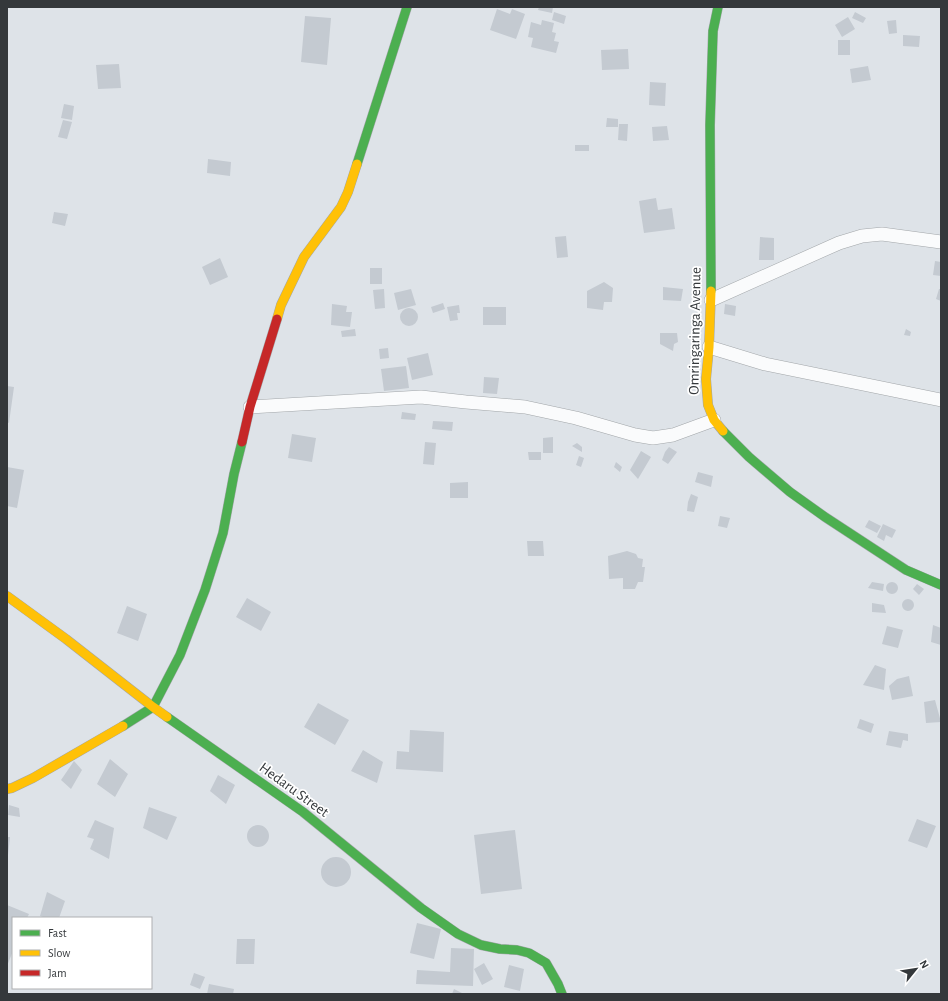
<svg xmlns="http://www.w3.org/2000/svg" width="948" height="1001" font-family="'Alegreya Sans',sans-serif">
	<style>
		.building { fill: #c4cad1 }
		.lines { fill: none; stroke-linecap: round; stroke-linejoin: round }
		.street-casing { stroke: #a2a6a9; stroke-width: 14 }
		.fast-casing { stroke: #a2a6a9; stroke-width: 10 }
		.slow-casing { stroke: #a2a6a9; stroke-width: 10 }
		.jam-casing { stroke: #a2a6a9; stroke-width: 10 }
		.street { stroke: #fafbfc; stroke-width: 13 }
		.fast { stroke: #4caf50; stroke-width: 9 }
		.slow { stroke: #ffc107; stroke-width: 9 }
		.jam { stroke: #c62828; stroke-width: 9 }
		.labels { text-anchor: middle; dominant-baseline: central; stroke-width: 3.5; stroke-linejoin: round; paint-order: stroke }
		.street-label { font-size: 15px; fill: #34383b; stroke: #fff }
	</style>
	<rect width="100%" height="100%" fill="#dee3e8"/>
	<path class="building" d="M539 7H553L552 13 538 10Z
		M497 9 510 14 512 9 525 14 516 39 490 30Z
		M554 12 566 16 564 24 552 20Z
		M855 12 866 18 863 23 852 18Z
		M305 16 331 18 327 65 301 62Z
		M848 17 855 29 842 37 835 25Z
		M542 20 554 23 552 32 556 33 554 41 559 42 556 53 531 47 533 38 528 37 531 22 541 25Z
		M896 20 897 33 889 34 887 21Z
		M903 35 920 36 919 47 903 46Z
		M838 40H850V55H838Z
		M628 49 629 69 602 70 601 50Z
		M119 64 121 88 98 89 96 65Z
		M868 66 871 80 852 83 850 69Z
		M650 82 666 83 665 106 649 105Z
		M64 104 74 106 72 120 61 118Z
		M607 118 618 119V127H606Z
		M63 120 72 122 67 139 58 137Z
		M619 124H628L627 141 618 140Z
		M667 126 669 140 653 141 652 127Z
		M575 145H589V151H575Z
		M208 159 231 162 230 176 207 173Z
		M656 198 658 210 672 208 675 229 644 233 639 201Z
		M54 212 68 214 65 226 52 223Z
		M566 236 568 257 557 258 555 237Z
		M760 237 774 238V260H759Z
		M220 258 228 277 210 285 202 267Z
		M935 261 941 262V276L933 275Z
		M370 268H382V284H370Z
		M604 282 613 288 612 302H604L603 310 587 308V291Z
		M663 287 683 289 681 301 663 300Z
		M384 289 385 308 375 309 373 290Z
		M411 289 416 305 398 310 394 293Z
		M939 289H941V301L936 299Z
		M443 303 445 309 433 313 431 307Z
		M332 304 347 306 346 312H352L350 327 331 325Z
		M725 304 736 306 735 316 724 314Z
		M459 305 460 313H457L458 320 450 321 447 307Z
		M483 307H506V325H483Z
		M400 317a9 9 0 1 1 18 0a9 9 0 1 1-18 0Z
		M355 329 356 336 342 337 341 331Z
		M906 329 911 332 910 336 904 335Z
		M660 333H677L678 342 674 344 673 351 660 344Z
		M388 348 389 358 380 359 379 349Z
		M428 353 433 375 412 380 407 358Z
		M406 366 409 388 384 391 381 369Z
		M484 377 499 378 497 394 483 393Z
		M7 386 14 387 9 423 7 422Z
		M402 412 416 414 415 420 401 419Z
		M433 421 453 422 452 431 432 429Z
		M292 434 316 438 312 462 288 458Z
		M553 437V453H543V438Z
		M425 442 436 443 434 465 423 464Z
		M577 443 582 447V452L572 446Z
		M669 447 677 452 668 464 662 460 665 452Z
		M641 451 651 457 638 479 630 470Z
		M528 452H541V460H529Z
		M579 456 584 458 581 467 576 465Z
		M616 462 622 467 620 472 614 467Z
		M7 467 24 470 17 508 7 506Z
		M698 472 713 476 711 487 695 482Z
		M468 482V498H450V483Z
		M691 494 698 497 694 512 687 511 688 502Z
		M720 516 730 518 727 528 718 526Z
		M869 520 881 526 877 533 865 527Z
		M883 524 896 530 892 538 886 535 884 541 877 537Z
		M527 541H543L544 556H528Z
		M627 551 636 554 638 558 643 559 642 567H645L643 582H638L635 589H623V578L609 579 608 556Z
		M886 588a6 6 0 1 1 12 0a6 6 0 1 1-12 0Z
		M872 582 884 584 883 591 868 588Z
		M917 584 924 589 919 595 913 589Z
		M247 598 271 612 261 631 236 617Z
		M902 605a6 6 0 1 1 12 0a6 6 0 1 1-12 0Z
		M872 603 884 605 886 613 872 612Z
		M127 606 147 614 138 641 117 633Z
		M933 625 941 628V645L931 642Z
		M887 626 903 630 898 648 882 644Z
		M875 665 886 669 884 690 863 685Z
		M909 676 913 696 892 700 889 686 897 679Z
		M935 700 941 722 926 723 924 702Z
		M318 703 349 720 335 745 304 727Z
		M860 719 874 724 871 733 857 728Z
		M410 730 444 732 443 772 396 769 397 751 409 752Z
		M889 731 908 734V741L903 740 901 748 886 745Z
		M363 750 383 762 377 783 351 771Z
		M110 759 128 774 115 797 97 784Z
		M74 761 82 770 71 789 61 780Z
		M218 775 235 785 226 804 210 791Z
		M9 805 19 808 20 817 8 815Z
		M149 807 177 817 167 840 143 828Z
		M917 819 936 826 927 848 908 841Z
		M95 820 114 828 109 859 90 849 94 839 87 837Z
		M247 836a11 11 0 1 1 22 0a11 11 0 1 1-22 0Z
		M515 830 522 889 481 894 474 835Z
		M7 837H10L8 855H7Z
		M321 872a15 15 0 1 1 30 0a15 15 0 1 1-30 0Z
		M47 892 65 901 59 918H46L40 916Z
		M7 905 29 914 27 918H13V951L7 966Z
		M417 923 441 929 434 959 410 953Z
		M237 939H255L254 964H236Z
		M451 948 474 949 473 986 416 984 417 970 450 972Z
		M484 963 493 979 482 985 474 969Z
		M509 965 524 969 520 991 504 987Z
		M194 973 205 977 200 989 190 985Z
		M209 984 234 989 233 994H207Z
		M454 989 464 994H452Z"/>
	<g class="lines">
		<g class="street-casing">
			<path id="street" d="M711 300 839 243 862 236 882 234 941 242
				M709 347 765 364 941 400
				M250 407 421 397 466 402 525 407 576 418 635 435 653 438 673 435 714 420"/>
		</g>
		<g class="fast-casing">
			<path id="fast" d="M357 164 407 7
				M711 291 710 125 713 31 718 7
				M723 431 749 457 790 492 825 517 906 570 941 585
				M167 717 303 812 421 908 458 934 481 945 500 949 517 950 529 953 546 963 558 984 562 994
				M123 726 153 707 180 655 205 590 223 533 234 474 242 442"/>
		</g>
		<g class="slow-casing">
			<path id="slow" d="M711 291 709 347 706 379 708 405 714 420 723 431
				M277 319 281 305 304 257 341 207 348 192 357 164
				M7 596 66 639 153 707 167 717
				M7 789 12 788 33 778 123 726"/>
		</g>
		<g class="jam-casing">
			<path id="jam" d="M242 442 250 407 277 319"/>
		</g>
		<use href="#street" class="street"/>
		<use href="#fast" class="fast"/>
		<use href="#slow" class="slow"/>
		<use href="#jam" class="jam"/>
	</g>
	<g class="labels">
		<g class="street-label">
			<text transform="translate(695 331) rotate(-89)">Omringaringa Avenue</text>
			<text transform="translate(294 790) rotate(36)">Hedaru Street</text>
		</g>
	</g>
	<rect width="948" height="1001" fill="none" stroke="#34383b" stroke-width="16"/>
	<rect x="12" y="917" width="140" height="72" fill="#ffffff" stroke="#aeafb1"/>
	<rect x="20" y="930" width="20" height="6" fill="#4caf50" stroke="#aeafb1"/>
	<text x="48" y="937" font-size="12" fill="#34383b">Fast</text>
	<rect x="20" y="950" width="20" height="6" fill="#ffc107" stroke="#aeafb1"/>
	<text x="48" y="957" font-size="12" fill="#34383b">Slow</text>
	<rect x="20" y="970" width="20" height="6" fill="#c62828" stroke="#aeafb1"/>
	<text x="48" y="977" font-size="12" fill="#34383b">Jam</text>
	<g transform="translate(916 969) rotate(60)" stroke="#ffffff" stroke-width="3" paint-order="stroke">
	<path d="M0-3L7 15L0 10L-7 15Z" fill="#34383b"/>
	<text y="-6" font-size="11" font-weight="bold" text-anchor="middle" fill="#34383b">N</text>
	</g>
</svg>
